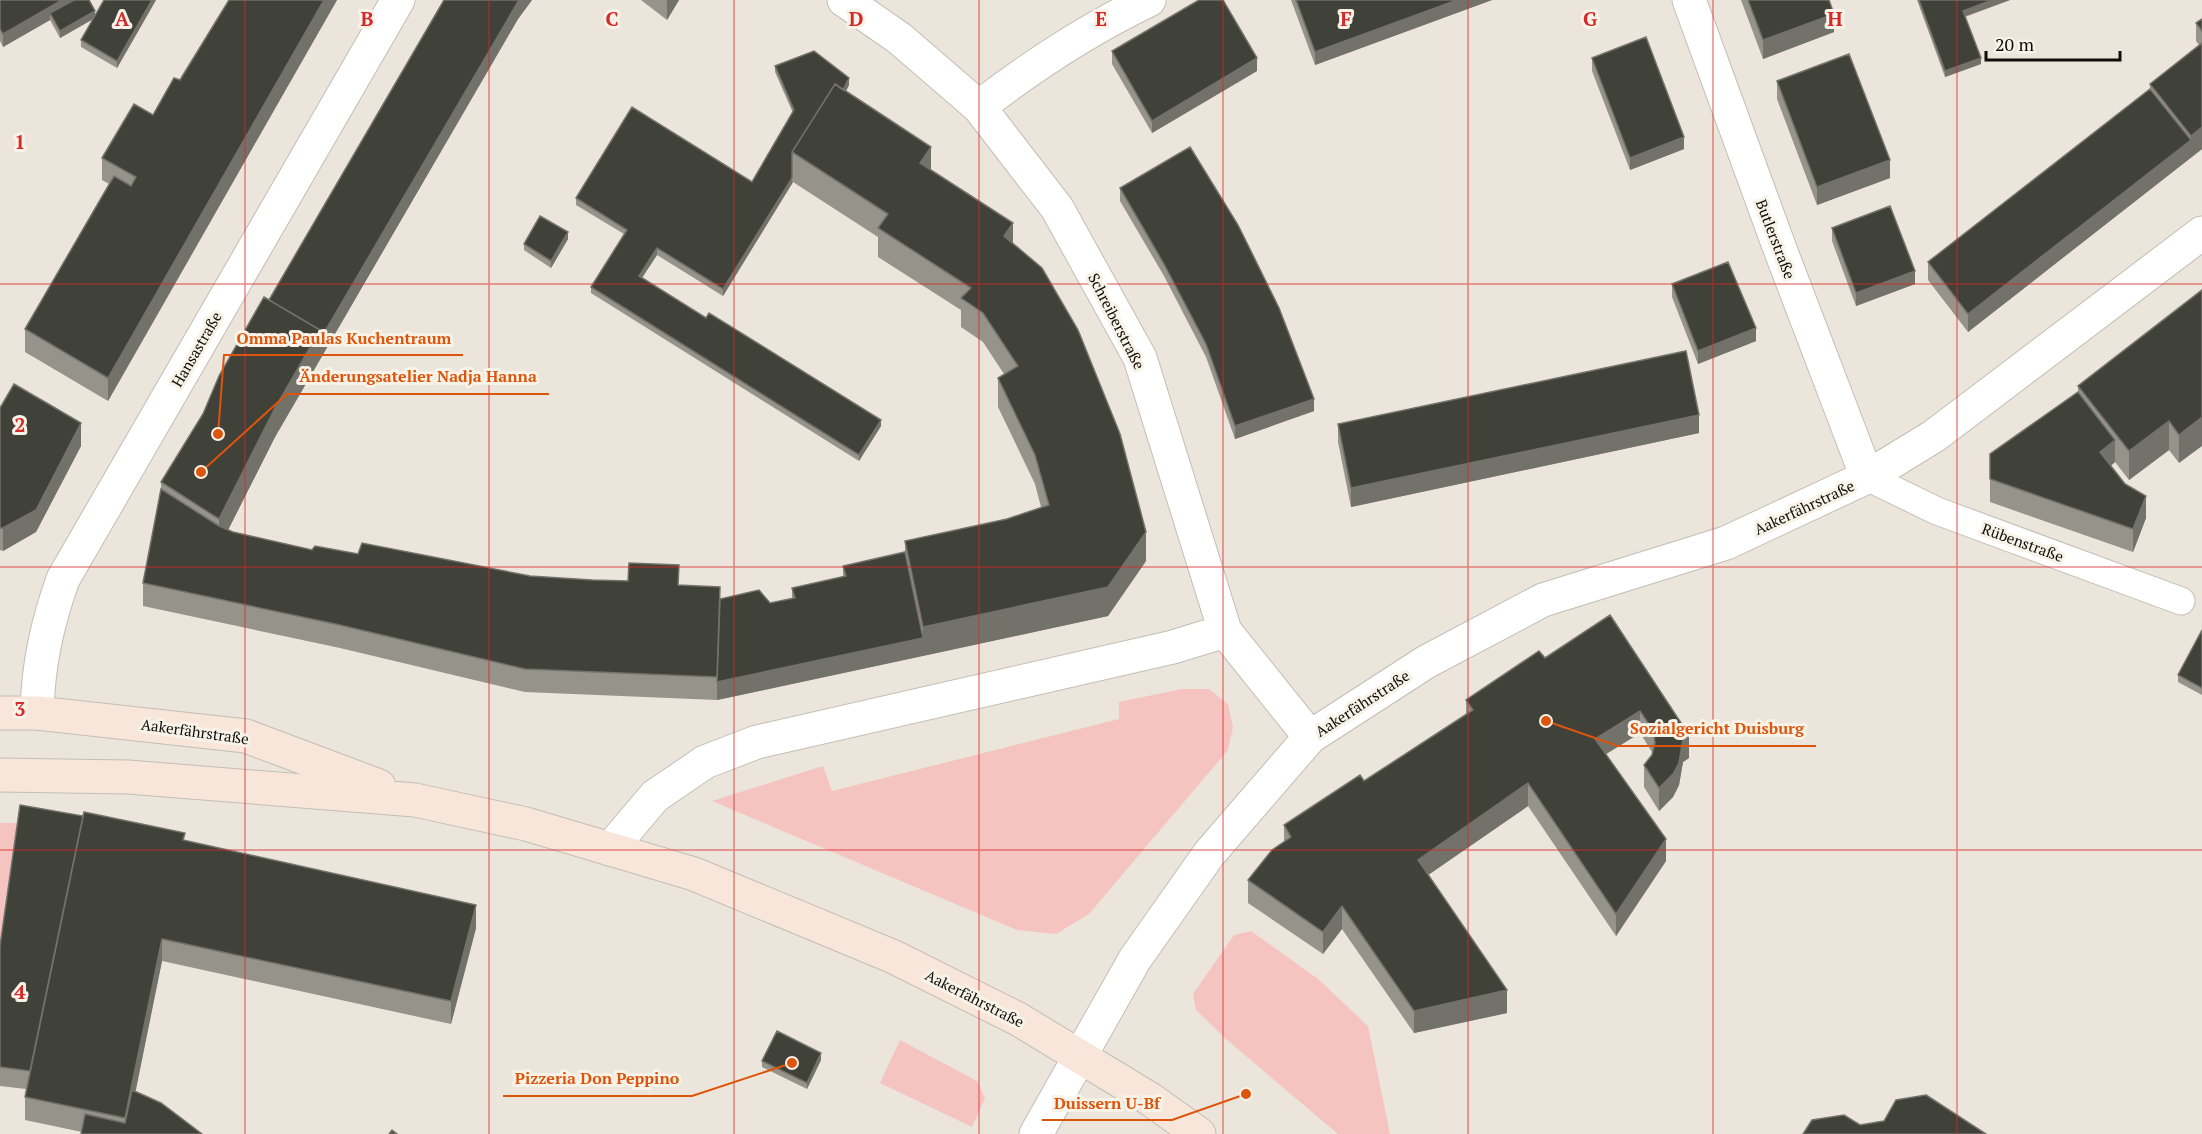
<svg xmlns="http://www.w3.org/2000/svg" width="2202" height="1134" font-family="'PT Serif',serif">
	<style>
		.green { fill: #f5c4c1 }
		.lines { fill: none; stroke-linecap: round; stroke-linejoin: round }
		.lane-casing { stroke: #c3beb5; stroke-width: 29 }
		.street-casing { stroke: #c3beb5; stroke-width: 35 }
		.secondary-casing { stroke: #c3beb5; stroke-width: 35 }
		.lane { stroke: #fff; stroke-width: 27 }
		.street { stroke: #fff; stroke-width: 33 }
		.secondary { stroke: #f9e6da; stroke-width: 33 }
		.wall { fill: #96938a }
		.shaded-wall { fill: #73726a }
		.building { fill: #404139; stroke: #73726a; stroke-width: 1.5 }
		.grid { fill: none; stroke: #d62828; stroke-width: 1.5; stroke-opacity: 0.55 }
		.labels { text-anchor: middle; dominant-baseline: central; stroke-width: 6; stroke-linejoin: round; paint-order: stroke }
		.street-label { font-size: 15px; fill: #100e0b; stroke: #f8f3e8 }
		.grid-label { font-size: 20px; text-anchor: middle; font-weight: bold; fill: #d62828; stroke: #f8f3e8; stroke-width: 6; stroke-linejoin: round; paint-order: stroke }
		.leader { fill: none; stroke: #dd550c; stroke-width: 2 }
		.callout-dot { fill: #dd550c; stroke: #f8f3e8; stroke-width: 2 }
		.callout-label { font-size: 16px; text-anchor: middle; font-weight: bold; fill: #dd550c; stroke: #f8f3e8; stroke-width: 6; stroke-linejoin: round; paint-order: stroke }
	</style>
	<rect width="100%" height="100%" fill="#ebe5db"/>
	<path class="green" d="M1182 689H1209L1228 704 1233 727 1228 750 1089 914 1056 934 1017 930 712 801 823 766 832 791 1119 719V702Z
		M0 823H20L0 965Z
		M1251 931 1318 979 1368 1026 1390 1134H1338L1227 1040 1196 1010 1193 994 1234 935Z
		M900 1040 977 1081 985 1098 972 1127 880 1083Z"/>
	<g class="lines">
		<g class="lane-casing">
			<path id="lane" d="M1867 477 1937 511 2181 601"/>
		</g>
		<g class="street-casing">
			<path id="street" d="M844 0 899 38 979 107 1057 208 1140 358 1225 631 1310 737
				M1689 0 1780 249 1867 477
				M979 107C1032 66 1089 29 1149 0
				M37 713C38 665 47 624 63 579L398 0
				M610 849 655 796 705 762 757 742 1173 647 1225 631
				M1036 1134 1135 959 1209 854 1310 737 1426 662 1543 600 1726 543 1867 477 1934 436 2202 233"/>
		</g>
		<g class="secondary-casing">
			<path id="secondary" d="M0 713H37L246 736 379 786
				M0 775 128 777 415 800 526 824 694 874 894 957 1018 1019 1150 1099 1199 1134"/>
		</g>
		<use href="#lane" class="lane"/>
		<use href="#street" class="street"/>
		<use href="#secondary" class="secondary"/>
	</g>
	<path class="wall" d="M0 0H72V1L95 15 156 0 117 68 81 47V40L93 19 60 38 50 20 3 47 0 41Z
		M229 0H337L108 401 25 352V329L109 184 102 180V158L153 115 180 80Z
		M444 0H532L518 19 275 437 228 530 233 532 312 550 358 554 530 576 679 585 720 599 770 603 792 598V588L843 577V566L905 552V541L1007 519 1041 507 1035 484 998 407V378L1004 374 983 342 961 327V310L878 257V237L793 182 723 296 657 255 642 278 881 426 859 461 591 293V287L624 234 576 205V198L752 182 793 113 775 72V66L849 85 846 91 931 170 1013 243 1146 561 1108 616 717 700 525 692 340 648 143 606V583L161 489V482L203 414Z
		M641 0H679L667 20Z
		M1291 0H1492L1315 65Z
		M1741 0H1829L1834 32 1763 59Z
		M1917 0H2010L1965 17 1981 64 1945 77Z
		M2202 19V149L1968 332 1928 280V262L2150 89V84L2199 45 2196 41V23Z
		M1112 51 1257 71 1152 133 1112 64Z
		M1592 58 1684 149 1630 170 1592 71Z
		M1777 81 1890 178 1817 205 1777 99Z
		M1120 188 1314 411 1235 439 1206 357 1164 276 1120 201Z
		M1832 228 1915 284 1856 306 1832 241Z
		M568 239 551 268 524 250V244Z
		M1672 284 1756 341 1698 364 1672 297Z
		M2202 290 2179 463 2169 450 2129 480 2115 462 2111 466 2146 518 2133 552 1990 502V454L2078 392V386Z
		M0 408 81 446 36 532 3 551 0 550Z
		M1338 424 1699 433 1351 507 1338 442Z
		M1610 615 1689 758 1683 762 1679 785 1673 797 1659 811 1644 787V765L1652 755V752L1640 733 1606 754 1666 861 1616 936 1528 806 1428 875 1507 1013 1414 1033 1342 929 1323 954 1248 903V880L1284 842V825L1364 781 1466 715V700L1545 658Z
		M2202 630V695L2178 682V675Z
		M185 840 476 928 451 1024 162 961 135 1091 202 1134 82 1132 25 1120V1097L26 1089 0 1086V946Z
		M821 1060 807 1089 762 1067V1061Z"/>
	<path class="shaded-wall" d="M62 0H72V7L50 13V20L3 47V34Z
		M152 0H156L117 68V61Z
		M324 0H337L108 401V378Z
		M519 0H532L518 19 275 437 219 548V519L275 408 320 330Z
		M667 0H679L667 20Z
		M1457 0H1492L1315 65V52Z
		M1992 0H2010L1963 17V11Z
		M95 11V18L60 38V31Z
		M1834 14V32L1763 59V40Z
		M1257 58V71L1152 133V121Z
		M1981 58V64L1945 77V71Z
		M849 78V85L835 113V107Z
		M2202 127V149L1968 332V314L2191 140V136Z
		M1684 137V149L1630 170V158Z
		M931 147V175L920 163Z
		M1890 160V178L1817 205V187Z
		M792 178V181L793 182 723 296V289Z
		M1013 223V252L1004 236Z
		M568 232V239L551 268V261Z
		M657 248V255L639 282V276Z
		M1915 271V284L1856 306V293Z
		M1756 328V341L1698 364V351Z
		M1314 399V411L1235 439V426Z
		M1699 415V433L1351 507V488Z
		M2202 417V446L2179 463V435Z
		M881 420V426L859 461V455Z
		M2169 421V450L2129 480V451Z
		M81 423V446L36 532 3 551V528Z
		M2115 440V462L2100 474V452Z
		M2146 496V518L2133 552V529Z
		M1146 532V561L1108 616 923 656V627Z
		M923 638V656L717 700V677Z
		M1640 711V733L1595 761V739Z
		M1689 735V758L1683 762 1679 785 1673 797 1659 811V788L1683 739Z
		M1528 783V806L1418 882V860Z
		M1666 839V861L1616 936V914Z
		M476 905V928L451 1024V1001Z
		M1342 906V929L1323 954V932Z
		M162 939V961L127 1134H125V1118Z
		M1507 990V1013L1414 1033V1011Z
		M821 1053V1060L807 1089V1083Z"/>
	<path class="building" d="M0 0H62L3 34 0 29Z
		M74 0H89L95 11 60 31 50 13Z
		M104 0H152L117 61 81 40Z
		M229 0H324L108 378 25 329 114 176 131 186 136 177 102 158 134 104 153 115 174 78 180 80Z
		M444 0H519L320 340V330L269 300Z
		M1199 0H1223L1257 58 1152 121 1112 51Z
		M1296 0H1457L1315 52Z
		M1748 0H1829L1834 14 1763 40Z
		M1919 0H1992L1963 11 1981 58 1945 71Z
		M2202 19V31L2196 23Z
		M1646 37 1684 137 1630 158 1592 58Z
		M2202 43V127L2191 136 2150 84Z
		M814 51 849 78 843 90 835 84 792 152V178L723 289 657 248 639 276 706 318 709 313 881 420 859 455 591 287 627 230 576 198 632 107 752 182 794 110 775 66Z
		M1849 54 1890 160 1817 187 1777 81Z
		M835 84 931 147 920 163 1013 223 1004 236 1042 268 1078 330 1120 434 1146 532 1108 587 923 627 905 541 1007 519 1049 505 1035 455 998 378 1018 366 983 313 961 298 971 288 878 228 888 214 792 152Z
		M2150 89 2191 140 1968 314 1928 262Z
		M1190 147 1238 225 1279 308 1314 399 1235 426 1206 344 1164 264 1120 188Z
		M1890 206 1915 271 1856 293 1832 228Z
		M540 216 568 232 551 261 524 244Z
		M1728 262 1756 328 1698 351 1672 284Z
		M2202 290V417L2179 435 2169 421 2129 451 2078 386Z
		M264 297 320 330 275 408 219 519 161 482 203 414 219 376Z
		M1686 351 1699 415 1351 488 1338 424Z
		M14 384 81 423 36 510 3 528H0V408Z
		M2078 392 2115 440 2100 452 2125 484 2146 496 2133 529 1990 479V454Z
		M161 489 219 526 233 532 312 550 315 546 358 554 362 543 530 576 592 580 628 581 629 563 679 565 678 585 720 587 717 677 525 669 340 625 143 583Z
		M905 552 923 638 717 682 720 599 759 590 770 603 795 598 792 588 846 576 843 566Z
		M1610 615 1689 735 1683 739 1679 763 1673 774 1659 788 1644 765 1652 755 1655 743 1653 730 1640 711 1595 739 1666 839 1616 914 1528 783 1418 860 1507 990 1414 1011 1342 906 1323 932 1248 880 1272 850 1291 837 1284 825 1360 775 1364 781 1473 710 1466 700 1539 651 1545 658Z
		M2202 630V688L2178 675Z
		M20 805 83 816 30 1071 0 1067V946Z
		M84 812 185 833 183 840 476 905 451 1001 162 939 125 1118 25 1097Z
		M777 1031 821 1053 807 1083 762 1061Z
		M132 1090 161 1103 202 1134H81L85 1114 125 1123Z
		M1926 1095 1986 1134H1803L1812 1120 1844 1115 1860 1125 1884 1121 1896 1100Z
		M392 1130 397 1134H389Z"/>
	<path class="grid" d="M245 0V1134M489 0V1134M734 0V1134M979 0V1134M1223 0V1134M1468 0V1134M1713 0V1134M1957 0V1134M0 284H2202M0 567H2202M0 850H2202"/>
	<g class="labels">
		<g class="street-label">
			<text transform="translate(1776 239) rotate(69)">Butlerstraße</text>
			<text transform="translate(1117 321) rotate(63)">Schreiberstraße</text>
			<text transform="translate(196 349) rotate(-60)">Hansastraße</text>
			<text transform="translate(1804 507) rotate(-25)">Aakerfährstraße</text>
			<text transform="translate(2023 542) rotate(20)">Rübenstraße</text>
			<text transform="translate(1362 703) rotate(-33)">Aakerfährstraße</text>
			<text transform="translate(195 731) rotate(8)">Aakerfährstraße</text>
			<text transform="translate(975 998) rotate(27)">Aakerfährstraße</text>
		</g>
	</g>
	<g class="grid-label">
		<text x="122" y="26">A</text>
		<text x="367" y="26">B</text>
		<text x="612" y="26">C</text>
		<text x="856" y="26">D</text>
		<text x="1101" y="26">E</text>
		<text x="1346" y="26">F</text>
		<text x="1590" y="26">G</text>
		<text x="1835" y="26">H</text>
		<text x="20" y="149">1</text>
		<text x="20" y="432">2</text>
		<text x="20" y="716">3</text>
		<text x="20" y="999">4</text>
	</g>
	<path class="leader" d="M218 434L224 355H463M201 472L287 394H549M1546 721L1618 746H1816M792 1063L692 1096H503M1246 1094L1172 1120H1042"/>
	<g class="callout-dot">
		<circle cx="218" cy="434" r="6"/>
		<circle cx="201" cy="472" r="6"/>
		<circle cx="1546" cy="721" r="6"/>
		<circle cx="792" cy="1063" r="6"/>
		<circle cx="1246" cy="1094" r="6"/>
	</g>
	<g class="callout-label">
		<text x="344" y="344">Omma Paulas Kuchentraum</text>
		<text x="418" y="382">Änderungsatelier Nadja Hanna</text>
		<text x="1717" y="734">Sozialgericht Duisburg</text>
		<text x="597" y="1084">Pizzeria Don Peppino</text>
		<text x="1107" y="1109">Duissern U-Bf</text>
	</g>
	<path d="M1986 51v9h134v-9" fill="none" stroke="#100e0b" stroke-width="3"/>
	<text x="1995" y="51" font-size="18" fill="#100e0b" stroke="#f8f3e8" stroke-width="4.5" paint-order="stroke">20 m</text>
</svg>
